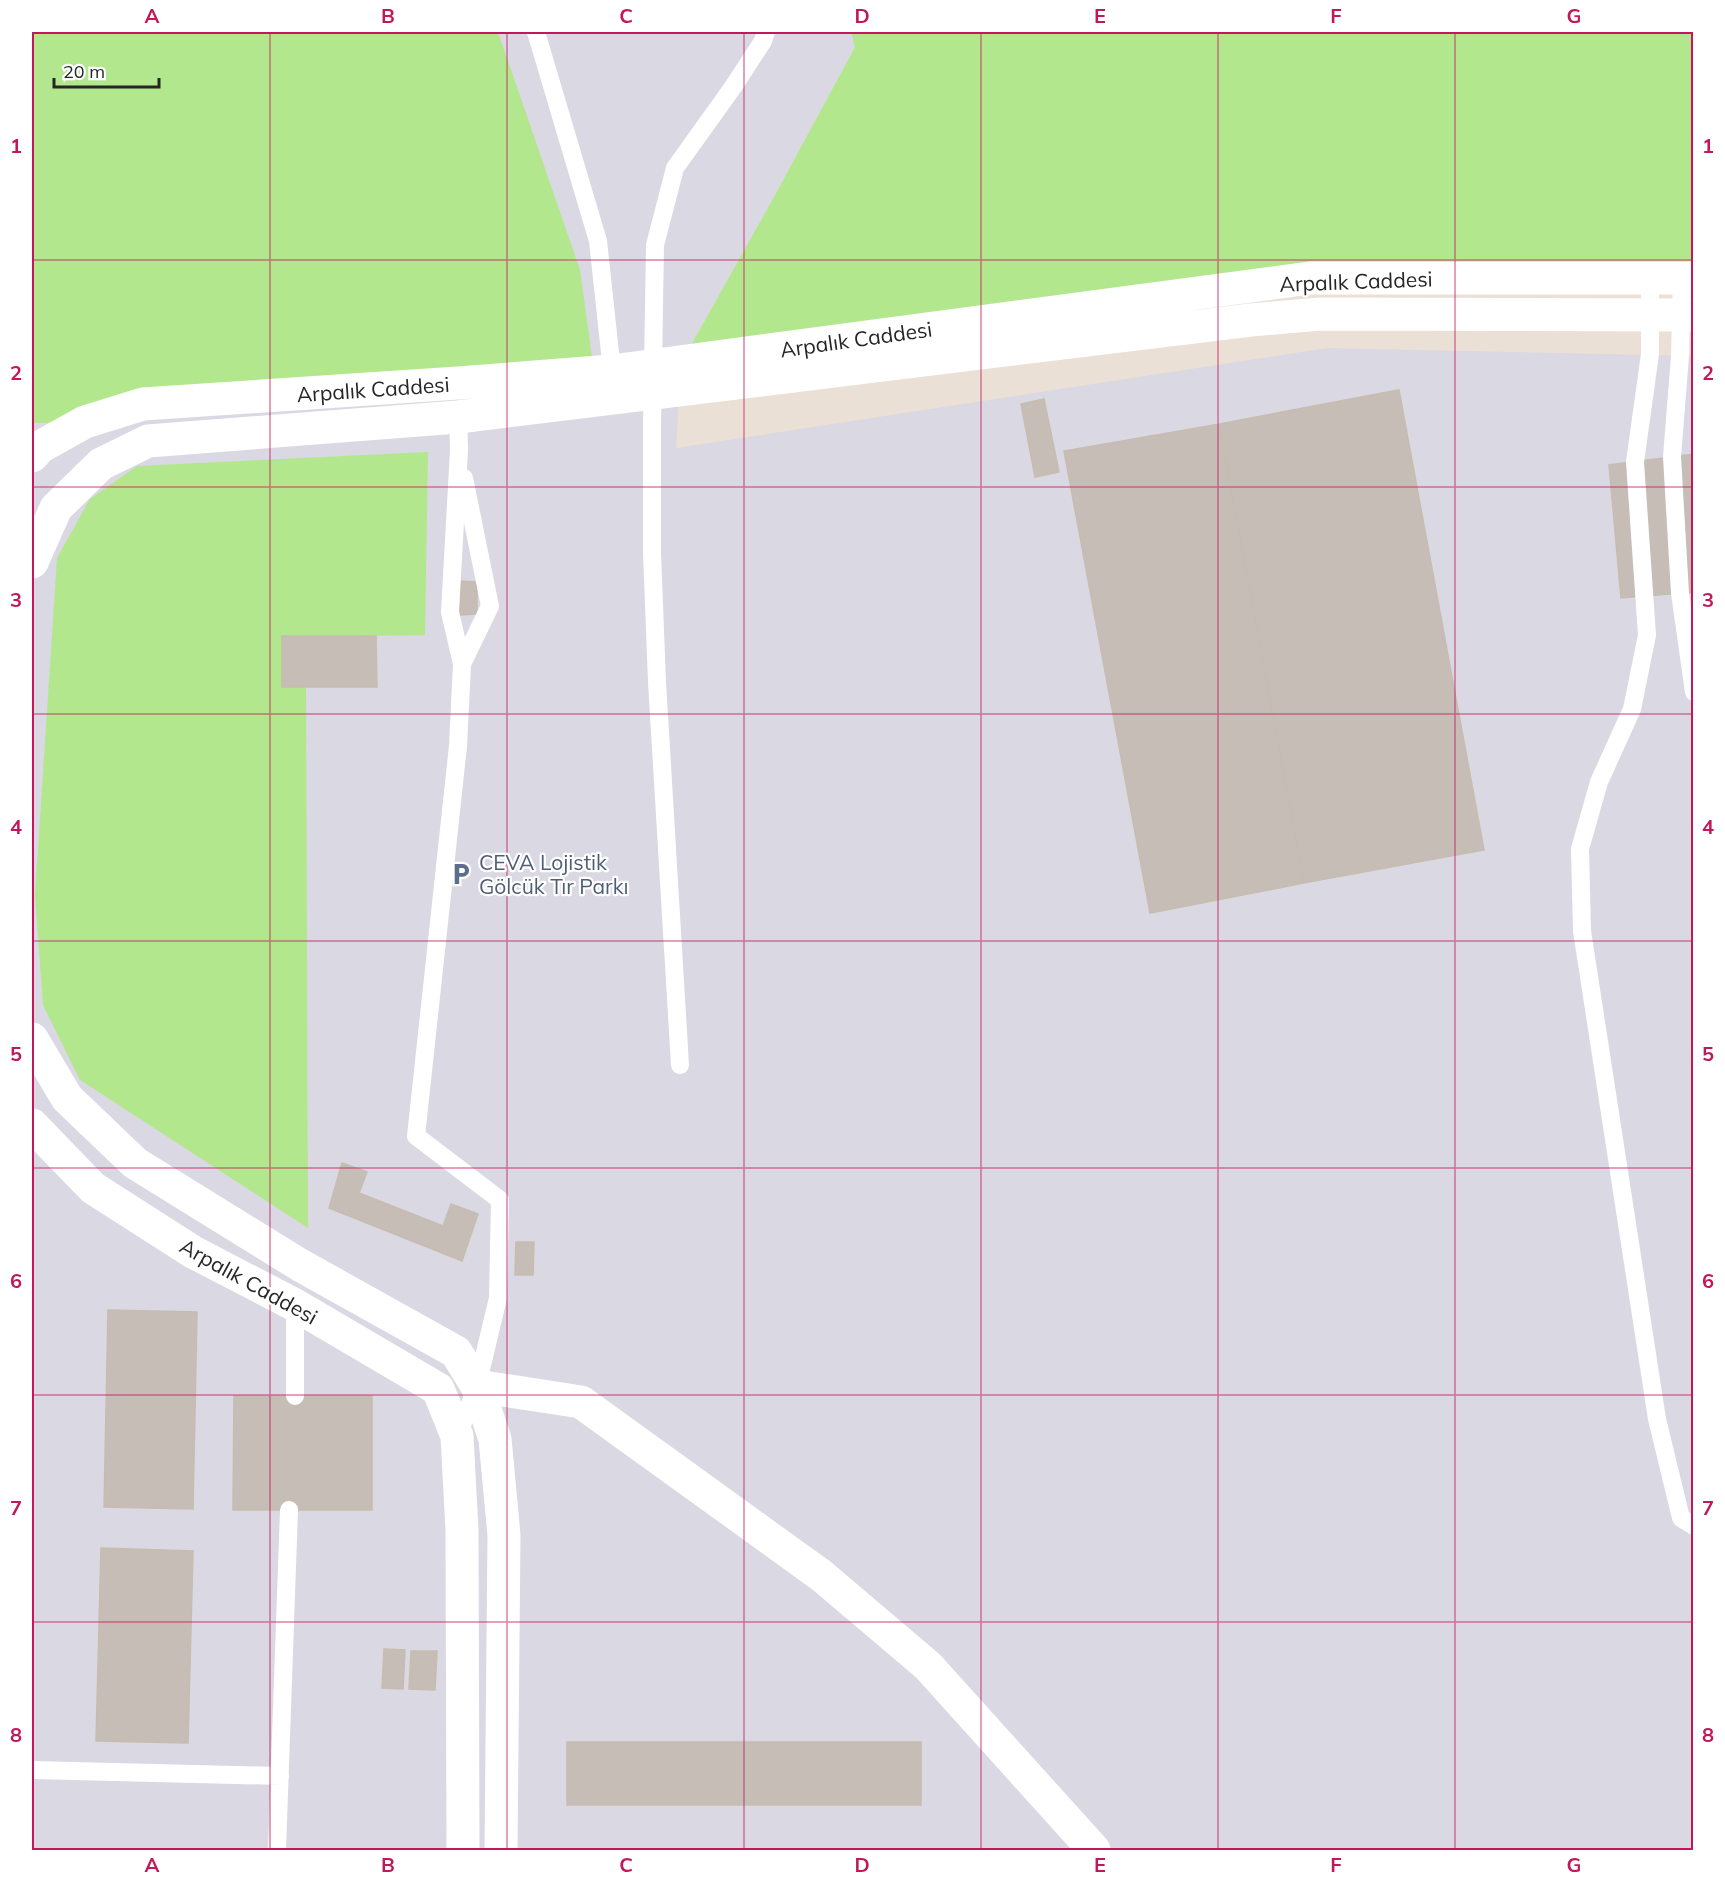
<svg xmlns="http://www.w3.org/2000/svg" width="1725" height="1882" font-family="Mulish,sans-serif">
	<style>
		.industrial { fill: #dad8e2 }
		.green { fill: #b3e78d }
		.building { fill: #c6bdb6; stroke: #c6bcb0; stroke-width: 1.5 }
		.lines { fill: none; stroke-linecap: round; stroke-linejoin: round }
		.service { stroke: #fff; stroke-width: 18 }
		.tertiary { stroke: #fff; stroke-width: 33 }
		.secondary { stroke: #fff; stroke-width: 33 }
		.grid { fill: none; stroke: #c2185b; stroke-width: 1.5; stroke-opacity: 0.55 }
		.labels { text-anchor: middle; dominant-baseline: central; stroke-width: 4.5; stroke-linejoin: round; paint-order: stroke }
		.street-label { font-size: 21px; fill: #262626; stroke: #fff }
		.service-label { font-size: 21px; fill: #4e5e75; stroke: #fff; text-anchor: start }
		.neatline { fill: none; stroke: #c2185b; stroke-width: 2 }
		.grid-label { font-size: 20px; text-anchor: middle; font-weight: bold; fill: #c2185b }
	</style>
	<rect width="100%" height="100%" fill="#ebe0d6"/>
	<path class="industrial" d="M32 32H851L855 47 775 195 681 363 676 448 1327 348 1693 356V1850H32Z"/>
	<path class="green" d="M32 32H498L580 270 594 372 85 422 32 423Z
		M851 32H1693V278H1310L681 363 775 195 855 47Z
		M428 452 425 635 282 637V686H306L308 1228 80 1080 43 1005 35 895 57 558 90 499 137 466Z"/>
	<path class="building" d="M1399 390 1484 850 1304 883 1219 424Z
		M1044 399 1059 472 1035 477 1021 404Z
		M1219 424 1304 883 1150 913 1064 451Z
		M1694 454V592L1621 598 1609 465Z
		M459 581 477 582V614L459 615Z
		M282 636H376L377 687H282Z
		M342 1163 367 1172 359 1193 443 1226 451 1204 478 1214 462 1261 329 1208Z
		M516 1242H534L533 1275H515Z
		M108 1310 197 1312 193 1509 104 1507Z
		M234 1396H372V1510H233Z
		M101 1548 193 1551 188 1743 96 1741Z
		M384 1649 405 1650 403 1689 382 1688Z
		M411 1651H437L435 1690 409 1689Z
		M567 1742H921V1805H567Z"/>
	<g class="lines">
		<path class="service" d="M536 32 598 241 612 371
			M1650 277V354L1635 462 1647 635 1632 709 1599 782 1580 849 1582 931 1657 1419 1681 1518 1694 1526
			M1682 278 1680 356 1672 457 1680 593 1694 692
			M462 664 490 606 464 478
			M680 1065 657 682 652 553V427L655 245 675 168 733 87 763 41 766 32
			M295 1305V1396
			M458 1435 477 1386 498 1298 500 1200 416 1136 458 746 462 664 450 612 459 450 458 410
			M32 1770 280 1776
			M277 1850 289 1510"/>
		<path class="tertiary" d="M477 1386 581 1402 822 1576 928 1666 1094 1850"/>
		<path class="secondary" d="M32 456 40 447 85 422 143 404 458 383 612 371 1310 278H1694
			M32 562 56 508 101 464 148 441 458 417 1251 320 1320 314 1694 315
			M32 1039 67 1098 135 1163 300 1265 456 1352 477 1386 495 1439 504 1535 501 1850
			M32 1125 93 1188 193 1252 295 1305 438 1389 457 1436 462 1530 463 1850"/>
	</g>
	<path class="grid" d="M270 32V1850M507 32V1850M744 32V1850M981 32V1850M1218 32V1850M1455 32V1850M32 260H1694M32 487H1694M32 714H1694M32 941H1694M32 1168H1694M32 1395H1694M32 1622H1694"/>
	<defs>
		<g id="parking-bare" transform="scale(1.8)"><path d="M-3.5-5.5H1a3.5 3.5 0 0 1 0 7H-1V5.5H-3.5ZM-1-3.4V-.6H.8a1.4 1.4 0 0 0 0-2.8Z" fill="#5c6f8a" stroke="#fff" stroke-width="2.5" paint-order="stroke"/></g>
	</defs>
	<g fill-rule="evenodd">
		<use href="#parking-bare" x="461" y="874"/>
	</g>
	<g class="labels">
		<g class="street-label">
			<text transform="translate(1356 281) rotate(-2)">Arpalık Caddesi</text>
			<text transform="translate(856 339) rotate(-8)">Arpalık Caddesi</text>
			<text transform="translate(373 389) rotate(-4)">Arpalık Caddesi</text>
			<text transform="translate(249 1281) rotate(29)">Arpalık Caddesi</text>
		</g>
		<g class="service-label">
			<text x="479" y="862">CEVA Lojistik<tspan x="479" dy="24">Gölcük Tır Parkı</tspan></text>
		</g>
	</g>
	<rect width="1725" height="1882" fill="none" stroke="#ffffff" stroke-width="66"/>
	<path d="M54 78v9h105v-9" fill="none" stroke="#262626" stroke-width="3"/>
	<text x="63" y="78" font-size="18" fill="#262626" stroke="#ffffff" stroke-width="4.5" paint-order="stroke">20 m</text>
	<rect x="33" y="33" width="1659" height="1816" class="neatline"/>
	<g class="grid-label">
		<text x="152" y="23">A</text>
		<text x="388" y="23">B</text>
		<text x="626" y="23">C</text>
		<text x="862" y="23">D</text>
		<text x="1100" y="23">E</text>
		<text x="1336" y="23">F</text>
		<text x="1574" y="23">G</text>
		<text x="16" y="153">1</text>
		<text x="1708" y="153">1</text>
		<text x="16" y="380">2</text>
		<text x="1708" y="380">2</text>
		<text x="16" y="607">3</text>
		<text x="1708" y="607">3</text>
		<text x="16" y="834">4</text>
		<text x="1708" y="834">4</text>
		<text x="16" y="1061">5</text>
		<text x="1708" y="1061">5</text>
		<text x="16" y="1288">6</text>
		<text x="1708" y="1288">6</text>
		<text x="16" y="1515">7</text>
		<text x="1708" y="1515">7</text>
		<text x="16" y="1742">8</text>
		<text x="1708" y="1742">8</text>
		<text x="152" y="1872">A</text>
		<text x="388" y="1872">B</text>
		<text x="626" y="1872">C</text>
		<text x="862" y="1872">D</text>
		<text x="1100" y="1872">E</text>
		<text x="1336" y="1872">F</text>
		<text x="1574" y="1872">G</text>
	</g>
</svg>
